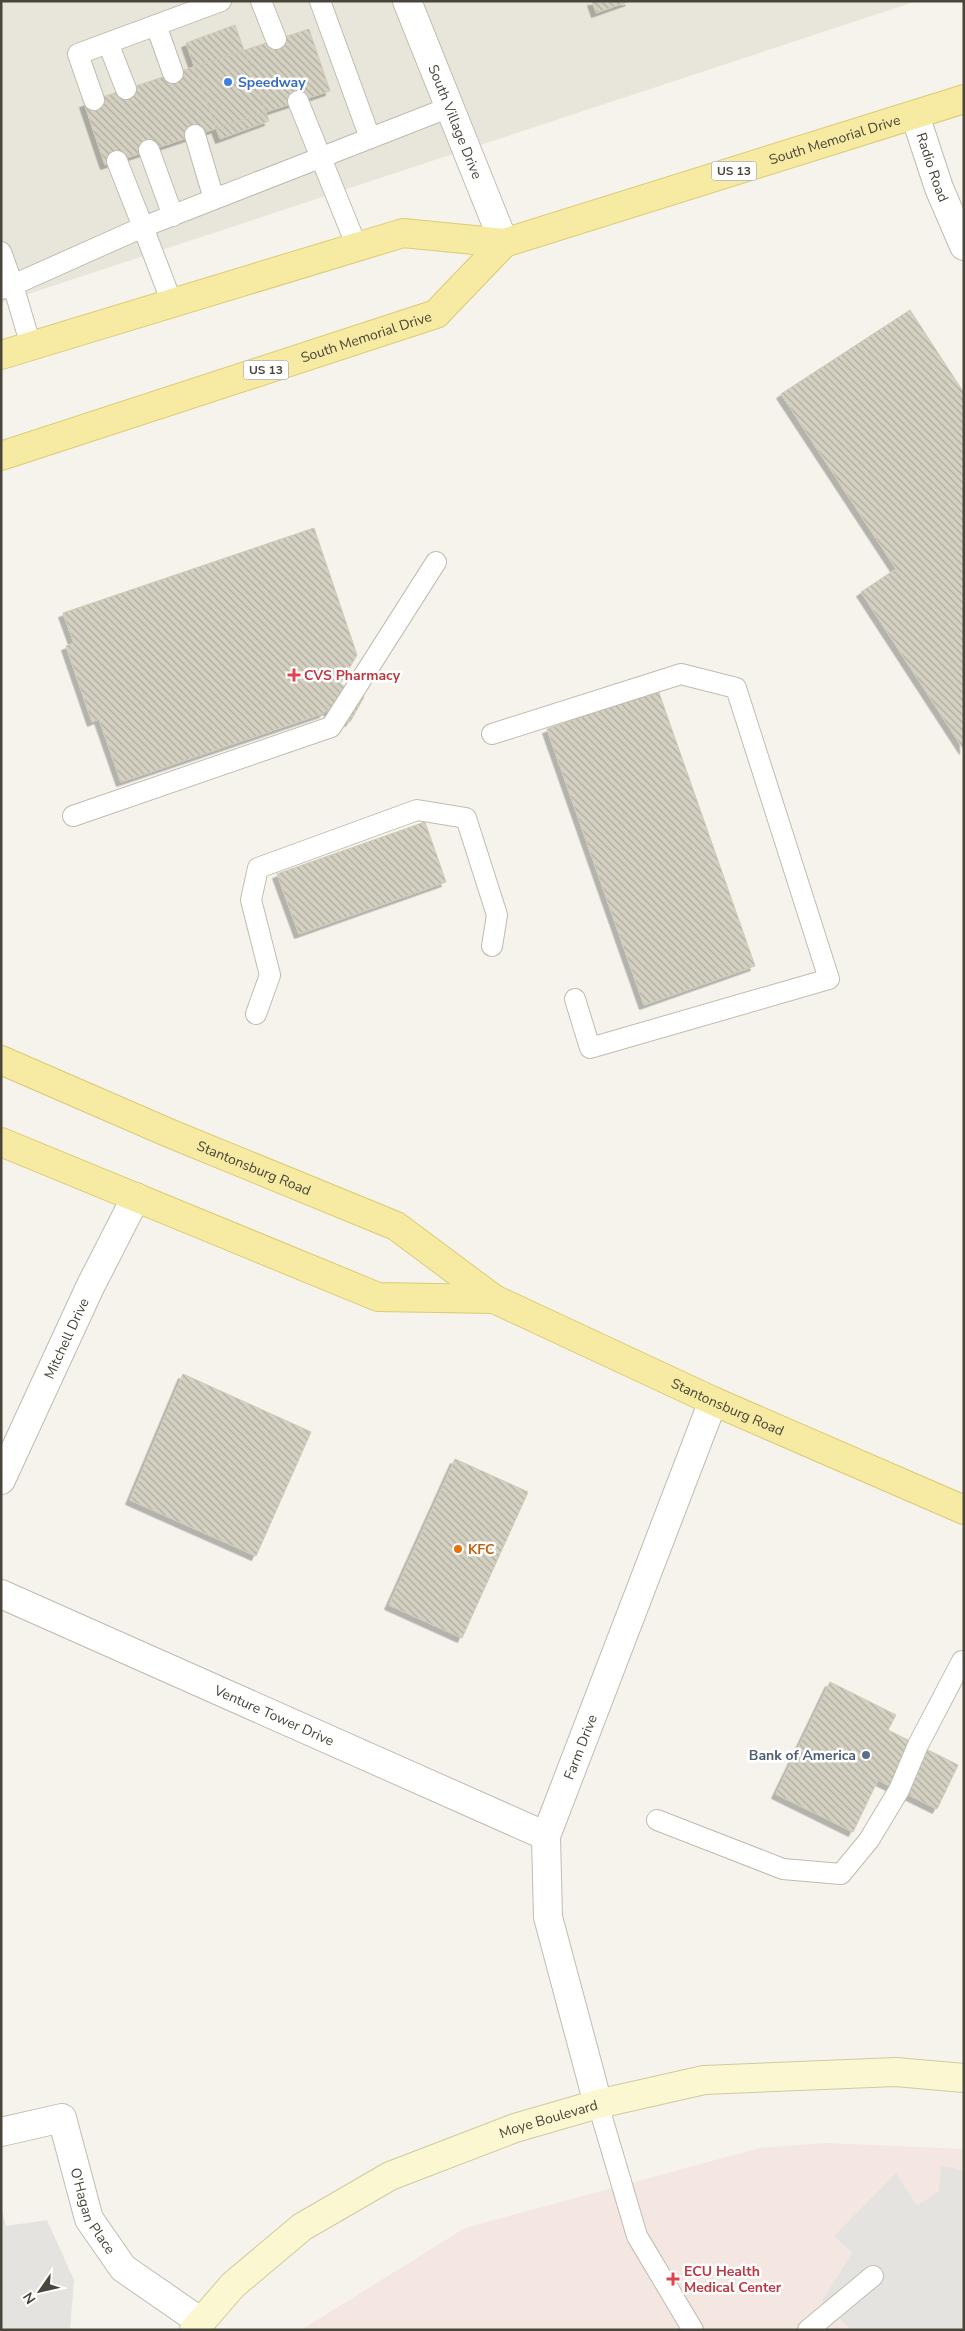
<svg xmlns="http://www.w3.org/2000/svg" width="965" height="2331" font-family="'Nunito Sans',sans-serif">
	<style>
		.residential { fill: #e8e6da }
		.medical { fill: #f4e6e1 }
		.parking { fill: #e4e3df }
		.building { fill: url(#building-back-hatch); stroke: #d0c9b6; filter: url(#shadow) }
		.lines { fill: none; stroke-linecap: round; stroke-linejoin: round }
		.lane-casing { stroke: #c0bcaf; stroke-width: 22 }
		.street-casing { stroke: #c0bcaf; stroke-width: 30 }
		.secondary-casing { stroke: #d0ca9f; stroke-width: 30 }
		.primary-casing { stroke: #dbcb73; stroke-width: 30 }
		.lane { stroke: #fff; stroke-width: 20 }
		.street { stroke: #fff; stroke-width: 28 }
		.secondary { stroke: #fbf7d0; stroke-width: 28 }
		.primary { stroke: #f7eba3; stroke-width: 28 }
		.shop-dot { fill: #3f7fe0; stroke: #fff; stroke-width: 2 }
		.health-dot { fill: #e0444e; stroke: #fff; stroke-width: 2 }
		.food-dot { fill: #e8710a; stroke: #fff; stroke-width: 2 }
		.service-dot { fill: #5c6f8a; stroke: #fff; stroke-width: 2 }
		.labels { text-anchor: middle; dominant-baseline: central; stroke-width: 5; stroke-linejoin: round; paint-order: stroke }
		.shield { fill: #fff; stroke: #807d75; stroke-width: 1 }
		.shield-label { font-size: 12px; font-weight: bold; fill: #49453a }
		.shop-label { font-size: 14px; font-weight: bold; fill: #366cbe; stroke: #fff; text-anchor: start }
		.street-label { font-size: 14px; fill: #49453a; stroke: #fff }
		.health-label { font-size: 14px; font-weight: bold; fill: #be3a42; stroke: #fff; text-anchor: start }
		.food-label { font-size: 14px; font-weight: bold; fill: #c56008; stroke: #fff; text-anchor: start }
		.service-label { font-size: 14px; font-weight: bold; fill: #4e5e75; stroke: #fff; text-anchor: end }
	</style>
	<defs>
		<pattern id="building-back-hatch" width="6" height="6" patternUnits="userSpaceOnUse" patternTransform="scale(1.25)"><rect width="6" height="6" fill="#d5d1c2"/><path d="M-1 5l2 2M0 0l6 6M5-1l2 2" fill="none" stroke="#afab9f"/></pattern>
		<filter id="shadow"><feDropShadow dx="-4.5" dy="4.5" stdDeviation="0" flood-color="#0004"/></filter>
	</defs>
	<rect width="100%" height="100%" fill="#f5f3ec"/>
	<path class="residential" d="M1 1H917L1 303Z"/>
	<path class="medical" d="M825 2143 964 2149V2330H301L465 2228 760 2148Z"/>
	<path class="parking" d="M941 2166 964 2170V2330H851L822 2301 852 2253 834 2236 896 2173 917 2206 939 2191Z
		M1 2206 6 2226 47 2220 74 2280 70 2330H1Z"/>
	<path class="building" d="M592 1H630L596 13Z
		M235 25 269 121 220 139 186 43Z
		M309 29 330 91 105 165 84 103Z
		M910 310 964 393V750L861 592 896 569 781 394Z
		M314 528 357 655 340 684 364 697 350 722 326 710 324 713 121 782 99 719 92 722 66 646 74 643 63 613Z
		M658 690 755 966 644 1005 547 729Z
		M425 822 446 882 299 934 277 874Z
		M183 1374 311 1432 256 1556 130 1500Z
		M455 1459 528 1492 462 1638 389 1605Z
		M830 1682 896 1715 888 1730 958 1765 937 1809 878 1780 853 1832 776 1794Z"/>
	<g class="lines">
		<g class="lane-casing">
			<path id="lane" d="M261 1 276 39
				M320 1 370 138
				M156 25 173 73
				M108 43 126 89
				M94 100 78 54 221 1
				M298 101 357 247
				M195 135 214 199
				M149 150 173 216
				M117 161 143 227 450 107
				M1 252 13 285 1 289
				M31 346 13 285 143 227 172 303
				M492 734 681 674 736 688 829 979 590 1048 575 999
				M73 816 331 727 436 562
				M256 1014 270 975 251 900 258 868 417 810 466 818 497 915 492 946
				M657 1820 783 1869 841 1874 869 1840 899 1790 918 1745 962 1661
				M598 2104 637 2236 693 2330
				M808 2330 873 2276"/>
		</g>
		<g class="street-casing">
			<g id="street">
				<path id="s1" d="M407 1 504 243"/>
				<path id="s2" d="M915 115 939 188 964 246"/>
				<path id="s3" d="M1 1480 90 1287 136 1197"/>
				<path id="s4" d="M1 1594 546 1836"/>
				<path id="s5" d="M598 2104 548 1917 546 1836 713 1401"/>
				<path id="s6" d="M1 2132 62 2118 89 2219 123 2268 201 2322"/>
			</g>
		</g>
		<g class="secondary-casing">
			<g id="secondary">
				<path id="s7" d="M194 2330 233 2285 302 2227 390 2176 515 2128 598 2104 704 2080 896 2072 964 2078"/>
			</g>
		</g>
		<g class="primary-casing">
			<g id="primary">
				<path id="s8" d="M1 355 403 233 504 243 964 99"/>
				<path id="s9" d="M1 456 436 314 504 243"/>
				<path id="s10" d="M1 1060 169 1133 396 1226 494 1299 713 1401 964 1510"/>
				<path d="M1 1142 378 1297 494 1299"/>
			</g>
		</g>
		<use href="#lane" class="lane"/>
		<use href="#street" class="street"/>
		<use href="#secondary" class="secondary"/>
		<use href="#primary" class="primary"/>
	</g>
	<circle class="shop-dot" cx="228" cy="82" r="5"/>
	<g class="health-dot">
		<path d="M291.5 667.5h5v5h5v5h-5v5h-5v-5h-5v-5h5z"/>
		<path d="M670.5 2271.5h5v5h5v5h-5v5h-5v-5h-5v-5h5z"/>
	</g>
	<circle class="food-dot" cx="458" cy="1549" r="5"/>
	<circle class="service-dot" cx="866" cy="1755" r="5"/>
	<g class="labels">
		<g class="shield">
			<rect x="711.5" y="161.5" width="45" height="19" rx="4"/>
			<rect x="243.5" y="360.5" width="45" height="19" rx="4"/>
		</g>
		<g class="shield-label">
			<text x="734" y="171">US 13</text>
			<text x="266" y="370">US 13</text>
		</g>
		<g class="shop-label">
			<text x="238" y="82">Speedway</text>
		</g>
		<g class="street-label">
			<text stroke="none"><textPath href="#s1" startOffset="130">South Village Drive</textPath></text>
			<text stroke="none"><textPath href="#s8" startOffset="868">South Memorial Drive</textPath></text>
			<text stroke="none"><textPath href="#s2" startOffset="55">Radio Road</textPath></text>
			<text stroke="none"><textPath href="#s9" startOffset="384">South Memorial Drive</textPath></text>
			<text stroke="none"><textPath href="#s10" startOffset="275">Stantonsburg Road</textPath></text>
			<text stroke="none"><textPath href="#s3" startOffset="156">Mitchell Drive</textPath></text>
			<text stroke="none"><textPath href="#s10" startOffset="808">Stantonsburg Road</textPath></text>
			<text stroke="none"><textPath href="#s4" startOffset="299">Venture Tower Drive</textPath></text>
			<text stroke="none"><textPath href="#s5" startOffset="370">Farm Drive</textPath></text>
			<text stroke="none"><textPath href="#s7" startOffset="420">Moye Boulevard</textPath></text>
			<text stroke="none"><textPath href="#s6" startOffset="161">O'Hagan Place</textPath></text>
		</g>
		<g class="health-label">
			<text x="304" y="675">CVS Pharmacy</text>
			<text x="684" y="2271">ECU Health<tspan x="684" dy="16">Medical Center</tspan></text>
		</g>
		<g class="food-label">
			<text x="468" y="1549">KFC</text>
		</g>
		<g class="service-label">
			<text x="856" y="1755">Bank of America</text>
		</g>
	</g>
	<rect width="965" height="2331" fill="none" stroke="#49453a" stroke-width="5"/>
	<g transform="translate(40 2291) rotate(236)" stroke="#ffffff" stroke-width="4" paint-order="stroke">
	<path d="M0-4L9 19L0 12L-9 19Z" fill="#49453a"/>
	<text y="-8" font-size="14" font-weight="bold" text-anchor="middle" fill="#49453a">N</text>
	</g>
</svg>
